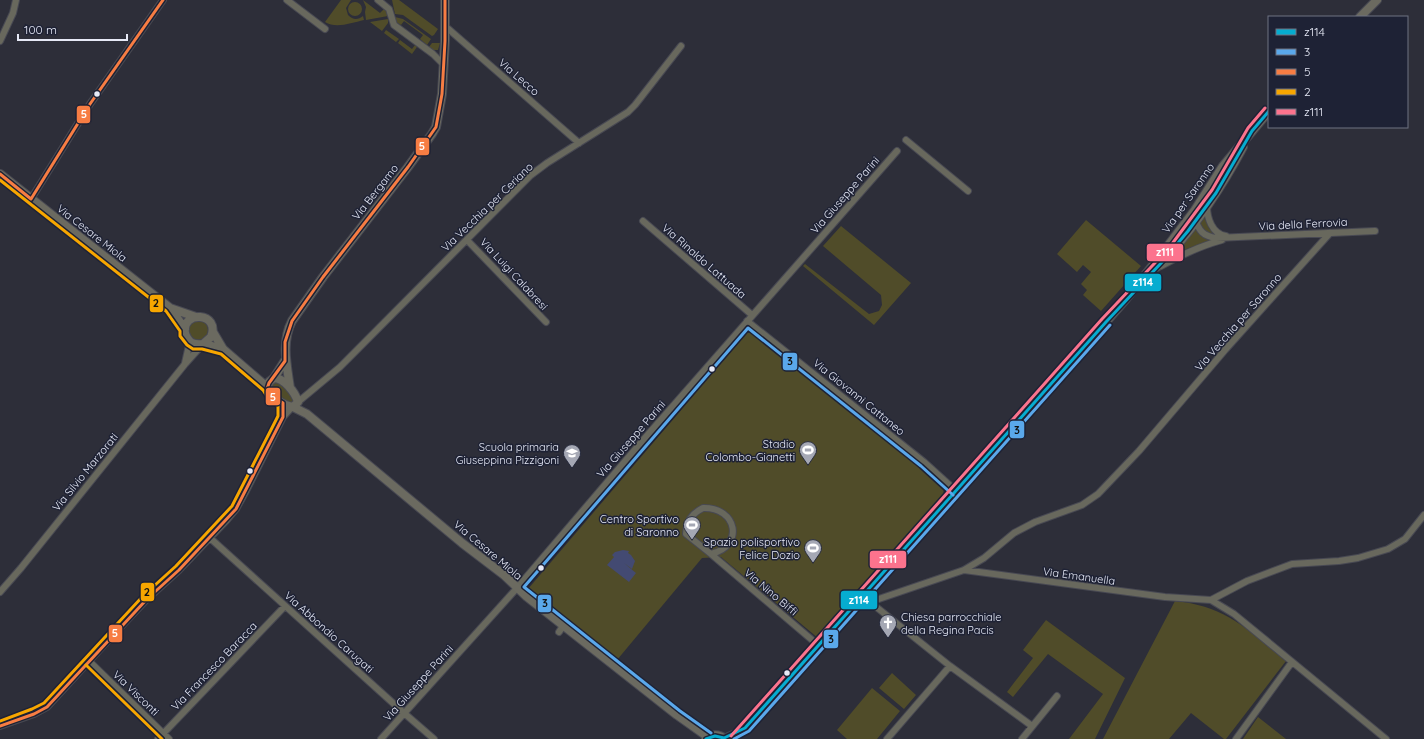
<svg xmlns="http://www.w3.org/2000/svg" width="1424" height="739" font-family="Quicksand,sans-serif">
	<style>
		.green { fill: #504c29 }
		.water { fill: #434a72 }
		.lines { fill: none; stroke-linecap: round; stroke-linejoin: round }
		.street-casing { stroke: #484953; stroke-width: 8 }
		.secondary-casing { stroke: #484953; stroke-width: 10 }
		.street { stroke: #68685d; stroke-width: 6 }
		.secondary { stroke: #6b6a60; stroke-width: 8 }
		.bus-1-casing { stroke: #1e2235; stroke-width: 6 }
		.bus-2-casing { stroke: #1e2235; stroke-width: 6 }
		.bus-3-casing { stroke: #1e2235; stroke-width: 6 }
		.bus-4-casing { stroke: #1e2235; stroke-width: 6 }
		.bus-5-casing { stroke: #1e2235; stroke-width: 6 }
		.bus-1 { stroke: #06acd0; stroke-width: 3 }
		.bus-2 { stroke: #5aa8eb; stroke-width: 3 }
		.bus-3 { stroke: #f77d43; stroke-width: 3 }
		.bus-4 { stroke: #f7a600; stroke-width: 3 }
		.bus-5 { stroke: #fc738d; stroke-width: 3 }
		.bus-dot { fill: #e6e9f6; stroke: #1e2235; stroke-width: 1.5 }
		.labels { text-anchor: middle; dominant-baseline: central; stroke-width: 3; stroke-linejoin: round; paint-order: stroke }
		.street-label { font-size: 11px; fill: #e6e9f6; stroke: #1e2235 }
		.poi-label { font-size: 11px; fill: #e6e9f6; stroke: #1e2235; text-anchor: end }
		.line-badge { stroke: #1e2235; stroke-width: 1.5 }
		.badge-label { font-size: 11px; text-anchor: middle; font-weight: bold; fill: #fff }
		.pale-badge-label { font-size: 11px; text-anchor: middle; font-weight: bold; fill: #111 }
	</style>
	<rect width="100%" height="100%" fill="#2d2e39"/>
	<path class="green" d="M341 0H351L346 8 348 15C353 20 358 20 363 16L364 20C351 23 336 29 325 22Z
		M363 0 380 13 384 9 387 12 388 16 366 20 365 12 366 7Z
		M392 0H399L438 29 434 35 432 36 403 15 395 14Z
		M348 9a7 7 0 1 1 14 0a7 7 0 1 1-14 0Z
		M395 17 403 19 431 39 427 45 420 39 423 35 404 21 401 25 396 22Z
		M388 19V23L382 31 370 22Z
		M386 30 399 39 396 42 384 33Z
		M400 40 412 49 415 45 417 47 412 54 398 43Z
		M432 43H440L438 50H433L429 47Z
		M1204 217 1209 228 1215 234 1204 232 1199 224Z
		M1086 220 1141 266 1101 311 1083 295 1087 290 1081 284 1091 272 1083 265 1077 272 1057 254Z
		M841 226 911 283 874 325 803 266 805 264 869 314 879 311 882 305 881 295 823 246Z
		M1195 229 1201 236 1210 241 1178 252Z
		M188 330a10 10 0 1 1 20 0a10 10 0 1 1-20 0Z
		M747 333H754L944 485 943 497 818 638 721 557 702 558 617 660 528 589Z
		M274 381 281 382 294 400 291 403H289L271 391V386Z
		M1175 601C1226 606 1248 630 1286 661L1226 739H1224L1191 713 1169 739H1103Z
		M1046 620 1125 678 1095 739H1069L1103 694 1048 654 1013 697 1007 692 1033 658 1023 650Z
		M892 673 916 695 904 709 879 688Z
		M872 688 900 711 877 739H847L837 730Z
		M1258 717 1286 739H1243Z"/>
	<path class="water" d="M623 550 629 551 628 553 631 555 635 561 632 569 624 563 636 573 629 582 607 565 614 557 612 555 615 552Z"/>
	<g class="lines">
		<g class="street-casing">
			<path id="street" d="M287 0 325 29
				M378 0 389 9 394 25 433 54 444 65
				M445 26 579 143
				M0 41 13 13 16 0
				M906 140 968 191
				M31 199 90 104 163 0
				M1207 206C1207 218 1212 234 1226 236
				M1195 219C1199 231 1203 236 1216 238L1375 231
				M643 221 752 315
				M467 240 546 322
				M1161 266C1181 255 1200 246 1222 240
				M747 321 924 462 956 491
				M185 363 190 341
				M298 402 340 367 531 175 547 163 628 112 635 105 681 46
				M703 508C737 507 745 546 711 554L686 534C687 521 691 514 703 508Z
				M210 538 404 713 434 739
				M711 554 818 645
				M964 570 1165 597 1211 600 1234 614 1386 739
				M0 592 21 568 185 364 203 344
				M862 596 870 602 964 570 984 558 1014 533 1035 522 1082 505 1098 494 1139 451 1225 350 1330 233
				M1211 600 1247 581 1292 564 1339 561 1358 558 1388 549 1405 539 1424 515
				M870 602 950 666 1032 726
				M559 632 563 626
				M89 661 169 739
				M0 726 34 714 47 707 112 636 147 599 179 570 226 521 236 509 246 491 283 417 292 407
				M724 738 740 731
				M158 739 285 606
				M381 739 517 588 644 439 897 151
				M735 739 1106 322
				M887 739 950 666
				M1022 739 1057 696
				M1236 739 1292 662"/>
		</g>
		<g class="secondary-casing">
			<path id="secondary" d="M1360 17 1377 0
				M0 174 170 308 185 329
				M1157 267C1191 233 1220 190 1243 147
				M170 308 196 317
				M1106 322 1126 299 1161 255 1195 210 1223 166 1269 111
				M213 332 223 349 267 387
				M203 344 211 337C221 312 181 310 185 333 186 337 189 341 192 343 197 345 200 344 204 344 210 345 217 348 223 349
				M274 378C284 378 295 392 298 402L293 407C284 406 271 397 267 389L269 382 274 378 286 359
				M290 388C287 366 281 342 292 321L323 277 408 167 432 134 436 127 442 94 445 41V0
				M293 407 307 414 462 543 504 575 526 596 677 715 708 737
				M706 739C712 734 719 734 725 739"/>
		</g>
		<use href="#street" class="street"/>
		<use href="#secondary" class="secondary"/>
		<g class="bus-1-casing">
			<path id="bus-1" d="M706 739 715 736 724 738 745 728 1106 322 1163 261 1188 231 1216 193 1252 131 1269 111"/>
		</g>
		<g class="bus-2-casing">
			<path id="bus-2" d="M711 733 680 711 524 587 748 328 921 466 953 495
				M734 739 749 731 1110 325"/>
		</g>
		<g class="bus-3-casing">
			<path id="bus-3" d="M0 174 31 199 90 104 163 0
				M0 726 34 714 47 707 147 599 179 570 236 509 283 417V403L272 396 267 389 269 383 285 361V342L292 321 323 277 408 167 436 127 442 94 445 41V0"/>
		</g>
		<g class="bus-4-casing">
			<path id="bus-4" d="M0 180 166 311 180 331V336L187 345 193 349H202L221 354 263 390 268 398 278 406V416L276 420 232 506 176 566 143 596 44 703 32 709 0 721
				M86 665 162 739"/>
		</g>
		<g class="bus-5-casing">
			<path id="bus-5" d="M731 736 1102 319 1169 248 1212 190 1248 128 1265 108"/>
		</g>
		<use href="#bus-1" class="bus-1"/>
		<use href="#bus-2" class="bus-2"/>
		<use href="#bus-3" class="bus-3"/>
		<use href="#bus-4" class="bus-4"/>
		<use href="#bus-5" class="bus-5"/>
	</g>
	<defs>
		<g id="stadium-pin" transform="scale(0.9)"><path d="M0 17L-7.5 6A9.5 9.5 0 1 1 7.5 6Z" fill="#a5a8b4" stroke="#1e2235"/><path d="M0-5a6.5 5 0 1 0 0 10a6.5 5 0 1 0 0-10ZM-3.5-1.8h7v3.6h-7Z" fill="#fff"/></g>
		<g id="school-pin" transform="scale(0.9)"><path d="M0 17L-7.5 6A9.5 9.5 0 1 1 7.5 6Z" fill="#a5a8b4" stroke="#1e2235"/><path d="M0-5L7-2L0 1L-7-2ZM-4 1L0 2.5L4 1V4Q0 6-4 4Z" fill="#fff"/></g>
		<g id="church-pin" transform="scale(0.9)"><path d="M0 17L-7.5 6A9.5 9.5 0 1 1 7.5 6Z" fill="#a5a8b4" stroke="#1e2235"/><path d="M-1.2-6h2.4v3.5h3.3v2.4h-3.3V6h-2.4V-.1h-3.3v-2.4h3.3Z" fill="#fff"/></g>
	</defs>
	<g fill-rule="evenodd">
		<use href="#stadium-pin" x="808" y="450"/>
		<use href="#school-pin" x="572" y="453"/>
		<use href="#stadium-pin" x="692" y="525"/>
		<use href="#stadium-pin" x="813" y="548"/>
		<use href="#church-pin" x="888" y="623"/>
	</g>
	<g class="bus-dot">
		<circle cx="97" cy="94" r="3.5"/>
		<circle cx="712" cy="369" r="3.5"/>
		<circle cx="250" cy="471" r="3.5"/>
		<circle cx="541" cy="568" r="3.5"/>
		<circle cx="787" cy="673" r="3.5"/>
	</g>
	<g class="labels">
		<g class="street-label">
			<text transform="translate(519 77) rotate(41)">Via Lecco</text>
			<text transform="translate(375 192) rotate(-52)">Via Bergamo</text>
			<text transform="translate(845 195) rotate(-49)">Via Giuseppe Parini</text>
			<text transform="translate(1188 198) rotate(-55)">Via per Saronno</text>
			<text transform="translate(487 207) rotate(-44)">Via Vecchia per Ceriano</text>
			<text transform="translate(1303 224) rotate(-3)">Via della Ferrovia</text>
			<text transform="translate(92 233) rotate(38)">Via Cesare Miola</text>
			<text transform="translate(704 261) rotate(41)">Via Rinaldo Lattuada</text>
			<text transform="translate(514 274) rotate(47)">Via Luigi Calabresi</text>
			<text transform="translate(1238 322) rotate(-49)">Via Vecchia per Saronno</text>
			<text transform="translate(859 397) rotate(39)">Via Giovanni Cattaneo</text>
			<text transform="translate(631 439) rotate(-49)">Via Giuseppe Parini</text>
			<text transform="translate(85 472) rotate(-51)">Via Silvio Marzorati</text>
			<text transform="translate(488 550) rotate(40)">Via Cesare Miola</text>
			<text transform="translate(1079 576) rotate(8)">Via Emanuella</text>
			<text transform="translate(771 592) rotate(40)">Via Nino Biffi</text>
			<text transform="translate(329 632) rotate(42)">Via Abbondio Carugati</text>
			<text transform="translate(214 666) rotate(-46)">Via Francesco Baracca</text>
			<text transform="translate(418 683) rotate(-48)">Via Giuseppe Parini</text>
			<text transform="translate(136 693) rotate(44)">Via Visconti</text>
		</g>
		<g class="poi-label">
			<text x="795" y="444">Stadio<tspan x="795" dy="13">Colombo-Gianetti</tspan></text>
			<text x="559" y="447">Scuola primaria<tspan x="559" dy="13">Giuseppina Pizzigoni</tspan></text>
			<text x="679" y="519">Centro Sportivo<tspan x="679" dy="13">di Saronno</tspan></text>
			<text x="800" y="542">Spazio polisportivo<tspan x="800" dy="13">Felice Dozio</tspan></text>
			<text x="901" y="617" text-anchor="start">Chiesa parrocchiale<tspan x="901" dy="13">della Regina Pacis</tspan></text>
		</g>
	</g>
	<g class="line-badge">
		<rect x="76" y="105" width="15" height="19" rx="4" fill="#f77d43"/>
		<rect x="415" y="137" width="15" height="19" rx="4" fill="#f77d43"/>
		<rect x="1146" y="243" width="38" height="19" rx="4" fill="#fc738d"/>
		<rect x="1124" y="273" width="38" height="19" rx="4" fill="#06acd0"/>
		<rect x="149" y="294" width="15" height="19" rx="4" fill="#f7a600"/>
		<rect x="782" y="352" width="16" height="19" rx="4" fill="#5aa8eb"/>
		<rect x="265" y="387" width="16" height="19" rx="4" fill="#f77d43"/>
		<rect x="1009" y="420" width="16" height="19" rx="4" fill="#5aa8eb"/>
		<rect x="869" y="550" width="38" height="19" rx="4" fill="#fc738d"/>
		<rect x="140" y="582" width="15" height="20" rx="4" fill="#f7a600"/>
		<rect x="840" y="590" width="38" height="20" rx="4" fill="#06acd0"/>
		<rect x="537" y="594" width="15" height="19" rx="4" fill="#5aa8eb"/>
		<rect x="108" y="624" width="15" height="19" rx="4" fill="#f77d43"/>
		<rect x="823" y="629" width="16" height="20" rx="4" fill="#5aa8eb"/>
	</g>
	<g class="badge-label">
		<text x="84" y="118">5</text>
		<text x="422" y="150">5</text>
		<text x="1165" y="256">z111</text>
		<text x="1143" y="286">z114</text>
		<text x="273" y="401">5</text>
		<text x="888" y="563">z111</text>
		<text x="859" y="604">z114</text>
		<text x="115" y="637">5</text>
	</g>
	<g class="pale-badge-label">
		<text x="156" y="307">2</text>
		<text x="790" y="365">3</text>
		<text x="1017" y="434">3</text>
		<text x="147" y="596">2</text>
		<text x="545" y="607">3</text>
		<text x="831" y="643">3</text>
	</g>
	<rect x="1268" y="16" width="140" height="112" fill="#1e2235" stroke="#6e7282"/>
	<rect x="1276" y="29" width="20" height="6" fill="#06acd0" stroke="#6e7282"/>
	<text x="1304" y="36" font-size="12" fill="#e6e9f6">z114</text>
	<rect x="1276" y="49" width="20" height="6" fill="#5aa8eb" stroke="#6e7282"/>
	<text x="1304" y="56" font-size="12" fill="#e6e9f6">3</text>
	<rect x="1276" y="69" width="20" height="6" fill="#f77d43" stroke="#6e7282"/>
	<text x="1304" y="76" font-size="12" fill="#e6e9f6">5</text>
	<rect x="1276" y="89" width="20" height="6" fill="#f7a600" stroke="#6e7282"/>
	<text x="1304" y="96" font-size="12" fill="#e6e9f6">2</text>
	<rect x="1276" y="109" width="20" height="6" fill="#fc738d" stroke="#6e7282"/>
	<text x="1304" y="116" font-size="12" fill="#e6e9f6">z111</text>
	<path d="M18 34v6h109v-6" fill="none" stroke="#e6e9f6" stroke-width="2"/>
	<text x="24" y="34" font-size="12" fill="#e6e9f6" stroke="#1e2235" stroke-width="3" paint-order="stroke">100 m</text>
</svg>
